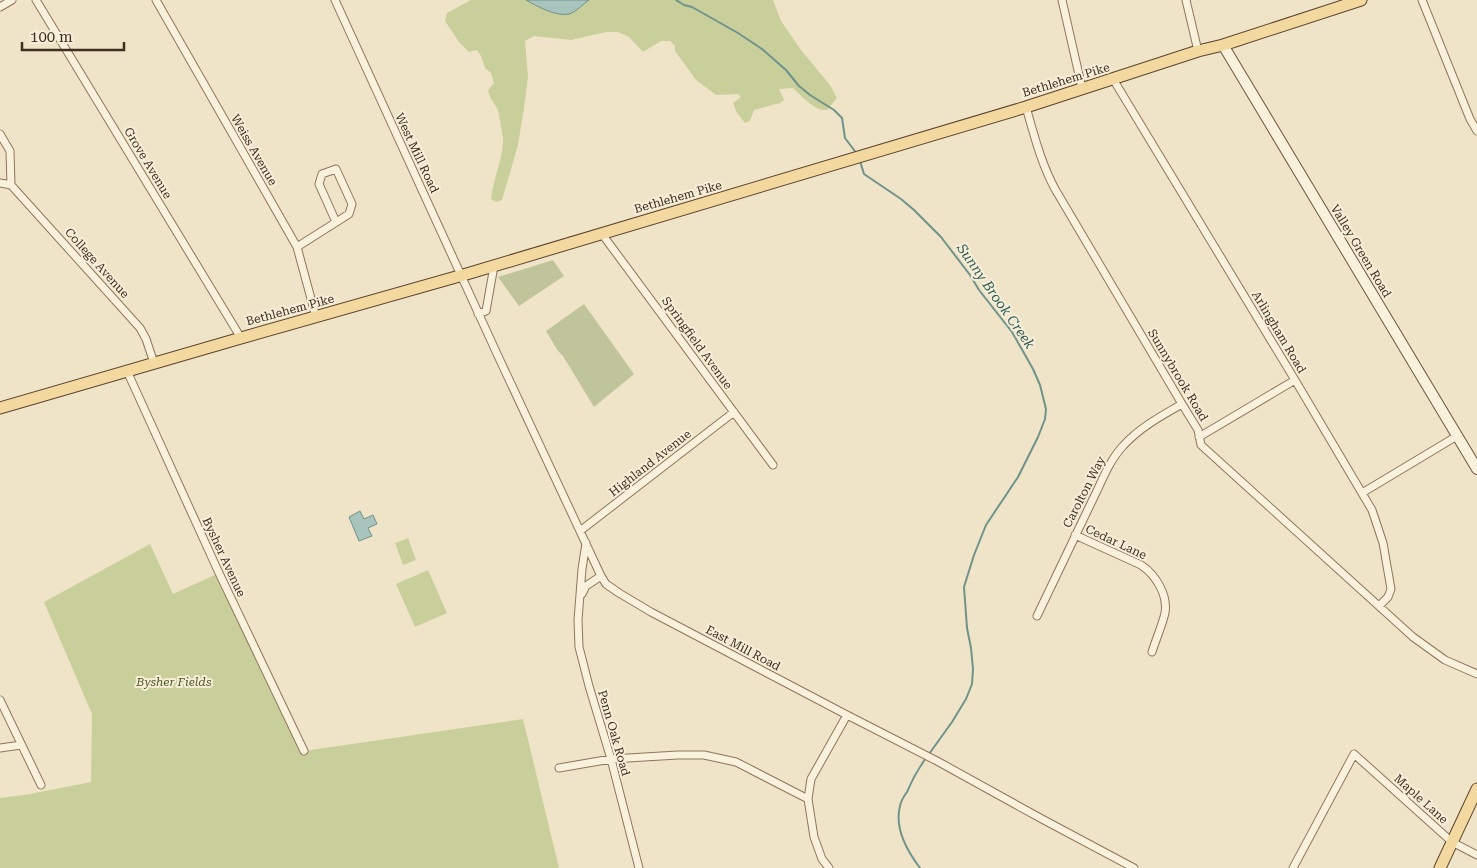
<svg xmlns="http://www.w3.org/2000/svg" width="1477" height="868" font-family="'Roboto Serif',serif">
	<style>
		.green { fill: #c9cf9b }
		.cemetery { fill: #bfc49a }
		.water { fill: #a9c4bc; stroke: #6f938a }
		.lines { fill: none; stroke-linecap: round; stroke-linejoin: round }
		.stream { stroke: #6f938a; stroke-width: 2 }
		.street-casing { stroke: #8d765c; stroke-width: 9 }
		.secondary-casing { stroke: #6f573f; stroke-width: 12 }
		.primary-casing { stroke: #5b4430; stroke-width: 13 }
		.street { stroke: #faf1dc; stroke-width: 7 }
		.secondary { stroke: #faf1dc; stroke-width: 10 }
		.primary { stroke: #f3d9a0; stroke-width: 11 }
		.labels { text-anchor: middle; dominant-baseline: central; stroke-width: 4; stroke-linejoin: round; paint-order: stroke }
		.street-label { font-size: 12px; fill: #3d2e20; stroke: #f7eed8 }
		.park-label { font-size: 12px; font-style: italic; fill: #4d5a26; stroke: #f7eed8 }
		.water-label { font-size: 14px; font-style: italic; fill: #2f5d5a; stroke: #f7eed8 }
	</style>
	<rect width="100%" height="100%" fill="#f0e4c8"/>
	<path class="green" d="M471 0H526L536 6 574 11 589 0H773L781 21 801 50 830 85 837 98 827 110C814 111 802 96 793 88L779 89 784 100 780 103 754 110 750 121 745 123 737 113 733 103 741 97 738 94 716 95 696 80 675 51V46L670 41H661L643 52 629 37 618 32H606L571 40 534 36 525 41 528 77 524 108 518 145 502 200 496 202 491 199C493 179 504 156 503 137 502 133 499 114 498 110 494 102 490 100 488 90L494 83 491 73 485 68 481 56 477 50 469 52 459 42 445 21 447 13Z
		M408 538 416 560 403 565 395 543Z
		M150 544 173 594 219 573 304 751 523 719 559 868H0V798L30 794 91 782 92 714 44 602Z
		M428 570 447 613 415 627 396 584Z"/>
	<path class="cemetery" d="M553 260 564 276 519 306 498 277Z
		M584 304 634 374 594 407 563 356 558 351 546 331Z"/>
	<path class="water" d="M526 0H589C583 4 576 12 569 14 557 17 536 6 526 0Z
		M360 511 364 519 373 515 377 524 368 528 372 536 359 541 349 517Z"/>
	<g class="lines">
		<path class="stream" d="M676 0 684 5 692 7 738 33 762 49 786 70 799 86 810 95 834 110 842 118 845 138 857 154
			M860 161 864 174 901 199 914 210 941 237 970 275 979 290 1012 332 1033 369 1040 385 1046 409 1045 419 1038 437 1018 477 986 525 974 555 964 587 967 628 971 648 973 669 972 684 966 699 952 722 929 754
			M920 868C907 851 894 829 900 806 901 801 904 796 907 792 912 780 918 769 926 758"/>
		<g class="street-casing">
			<path id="street" d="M36 0 241 338
				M156 0 297 247 316 317
				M335 0 498 356 601 576 606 584 619 593 651 612 847 715 937 761 1042 819 1134 868
				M1062 0 1082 88
				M1186 0 1198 51
				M1422 0 1470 119 1477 131
				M0 7 12 0
				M1113 79 1295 380 1372 510 1383 543 1391 589 1388 597 1379 606
				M1026 107C1034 135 1041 163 1055 189L1182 404 1198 430 1201 445 1413 637 1445 660 1477 674
				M0 134 10 151 11 185
				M0 183 11 185
				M11 185 140 328 146 339 154 363
				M602 234 773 465
				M297 247 349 214 352 204 336 169 322 174 319 184 336 222
				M478 314 486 311 494 266
				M127 371 219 573 304 751
				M1199 437 1295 380
				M1362 493 1457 436
				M580 531 734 412
				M1075 535 1141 565C1156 575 1168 595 1165 613 1162 626 1156 639 1152 652
				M586 543 582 569 578 620 579 647 589 686 611 759 639 868
				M582 594 586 586 601 576
				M1037 616C1056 577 1074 538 1093 499 1102 481 1109 461 1123 446 1139 428 1161 416 1182 404
				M0 700 41 785
				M0 748 21 745
				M559 768 611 759 678 755H704L736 762 808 799
				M829 868 822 859 814 837 808 799 811 779 847 715
				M1293 868 1354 754 1452 842 1477 855"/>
		</g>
		<g class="secondary-casing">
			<path id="secondary" d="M1223 45 1477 469"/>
		</g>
		<g class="primary-casing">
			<path id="primary" d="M0 408 241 338 470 273 1026 107 1198 51 1223 45 1361 0
				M1440 868 1477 789"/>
		</g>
		<use href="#street" class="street"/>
		<use href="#secondary" class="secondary"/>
		<use href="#primary" class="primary"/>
	</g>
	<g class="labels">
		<g class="street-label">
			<text transform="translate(1066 80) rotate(-17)">Bethlehem Pike</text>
			<text transform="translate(254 150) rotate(60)">Weiss Avenue</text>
			<text transform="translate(417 153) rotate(65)">West Mill Road</text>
			<text transform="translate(148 163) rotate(59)">Grove Avenue</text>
			<text transform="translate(678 197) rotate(-16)">Bethlehem Pike</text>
			<text transform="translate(1361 251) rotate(59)">Valley Green Road</text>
			<text transform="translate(97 263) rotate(48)">College Avenue</text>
			<text transform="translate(290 310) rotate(-15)">Bethlehem Pike</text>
			<text transform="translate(1279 332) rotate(59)">Arlingham Road</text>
			<text transform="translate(697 343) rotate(54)">Springfield Avenue</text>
			<text transform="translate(1178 375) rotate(59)">Sunnybrook Road</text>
			<text transform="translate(650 463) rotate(-38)">Highland Avenue</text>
			<text transform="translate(1084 492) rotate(-63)">Carolton Way</text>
			<text transform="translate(1116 542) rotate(25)">Cedar Lane</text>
			<text transform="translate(224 557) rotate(65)">Bysher Avenue</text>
			<text transform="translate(743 648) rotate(28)">East Mill Road</text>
			<text transform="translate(614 733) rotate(74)">Penn Oak Road</text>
			<text transform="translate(1421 799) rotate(42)">Maple Lane</text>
		</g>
		<g class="park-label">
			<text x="174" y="682">Bysher Fields</text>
		</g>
		<g class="water-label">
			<text transform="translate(996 296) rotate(55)">Sunny Brook Creek</text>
		</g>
	</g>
	<path d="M22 42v8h102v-8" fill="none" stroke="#3d2e20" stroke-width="2.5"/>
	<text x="30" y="42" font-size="15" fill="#3d2e20" stroke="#f7eed8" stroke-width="4" paint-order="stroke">100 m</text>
</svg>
